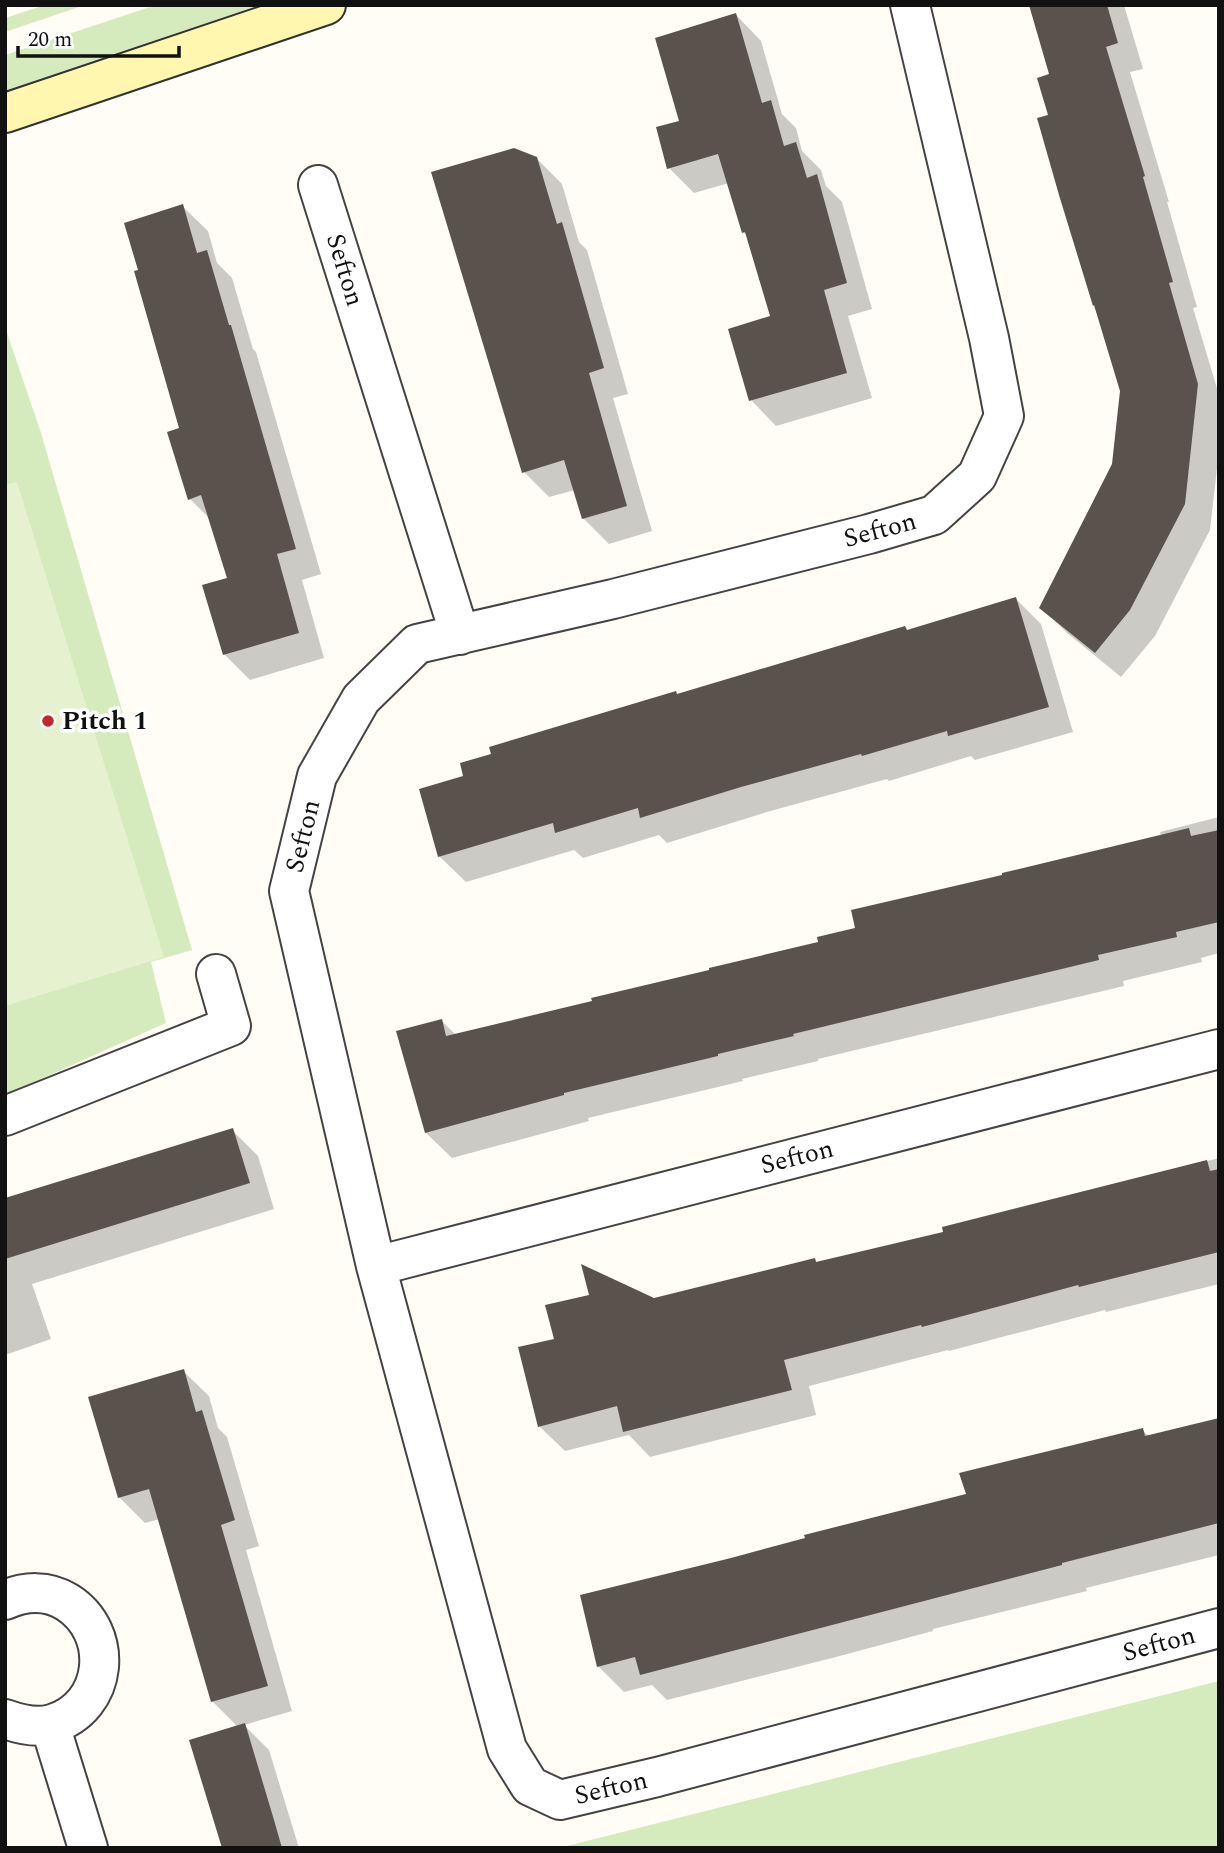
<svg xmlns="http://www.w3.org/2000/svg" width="1224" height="1853" font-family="Spectral,serif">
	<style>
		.green { fill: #d5ebbd }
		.pitch { fill: #e6f2cf }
		.shadow { fill: #0003 }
		.building { fill: #5a524d }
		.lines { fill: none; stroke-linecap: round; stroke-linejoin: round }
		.minor-casing { stroke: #444; stroke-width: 42 }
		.secondary-casing { stroke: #333; stroke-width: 42 }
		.minor { stroke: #fff; stroke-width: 38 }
		.secondary { stroke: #fff6b0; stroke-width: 38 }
		.poi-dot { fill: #c4262e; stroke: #fff; stroke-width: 2.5 }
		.labels { text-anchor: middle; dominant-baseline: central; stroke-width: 7; stroke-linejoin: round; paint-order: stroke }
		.street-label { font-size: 26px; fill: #111; stroke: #fff }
		.poi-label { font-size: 26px; font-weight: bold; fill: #111; stroke: #fff; text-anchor: start }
	</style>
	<rect width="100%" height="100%" fill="#fffdf5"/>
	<path class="green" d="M45 5H85L5 32V18Z
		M156 5H265L5 93V55Z
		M5 327 41 433 192 950 151 962 166 1023 5 1095Z
		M1219 1681V1848H559Z"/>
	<path class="pitch" d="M17 482 164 957 5 1006V485Z"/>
	<path class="shadow" d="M1030 5H1124L1143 69 1130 72 1169 202H1167L1197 307 1193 308 1219 395V451L1210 530 1155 636 1121 677 1067 633 1041 607 1113 464 1121 391 1050 116 1051 75Z
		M736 15 761 41 782 114 796 128 802 151 821 170 826 186 842 202 872 309 848 316 872 398 776 426 751 400 772 317 749 237 743 232 729 183 694 193 669 168 681 122Z
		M536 158 562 184 579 242 587 250 628 394 613 398 652 531 609 544 583 518 575 490 549 497 524 472Z
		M182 206 208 231 217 263 232 278 253 349 256 352 321 574 302 580 324 658 250 680 224 654 229 579 210 519 190 499 181 429Z
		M1016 599 1041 624 1073 732 975 760 971 756 889 781 887 779 767 812 667 843 659 835 583 858 574 850 466 882 440 857 421 790 466 777 678 695 908 632Z
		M1219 817V953L1201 958 1202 962 1123 981 1124 986 818 1059V1061L742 1079 743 1081 588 1118 589 1121 452 1158 426 1133 442 1021 456 1035 594 1003 820 943 858 929 1161 837 1160 832Z
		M232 1130 258 1156 274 1209 32 1284 51 1339 5 1355V1200Z
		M1219 1158V1284L1106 1312 1105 1310 949 1351 948 1350 809 1386 816 1415 650 1457 629 1435 565 1451 539 1426 556 1340 654 1299 815 1260 818 1263 945 1233 1018 1209Z
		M183 1371 209 1396 218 1428 227 1437 259 1546 246 1550 292 1711 244 1725 269 1750 299 1848H224L238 1727 212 1701 160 1519 145 1523 119 1497Z
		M1219 1419V1555L1086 1588 1087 1591 933 1629V1631L836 1657 667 1700 652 1685 624 1692 598 1666 732 1559 968 1495 1142 1430 1150 1437Z"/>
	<path class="building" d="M1029 5H1107L1118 43 1106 47 1145 176 1143 177 1173 282 1169 283 1198 384 1185 504 1130 610 1095 653 1039 608 1112 464 1120 391 1094 305 1093 306 1059 195 1037 118 1048 115 1037 78 1049 74Z
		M736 13 762 103 771 100 784 146 796 142 807 178 817 174 847 283 824 290 847 373 749 401 728 329 770 316 745 232 742 233 718 154 667 169 656 127 679 121 655 38Z
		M514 148 537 157 557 224 562 222 604 368 589 373 627 506 582 519 564 460 522 473 431 172Z
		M183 204 197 253 207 250 229 325H231L296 549 277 554 299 633 223 655 202 585 227 578 201 495 188 500 167 432 179 428 134 271 138 270 124 223Z
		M1016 597 1049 707 948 736 947 731 862 756 861 754 741 787 640 818 638 808 555 833 553 823 438 857 419 789 463 776 460 763 491 754 489 747 676 691 677 694 905 626 907 630Z
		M1189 828 1191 836 1219 830V922L1176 932 1177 937 1098 955 1099 960 793 1034 794 1036 718 1054V1056L564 1093V1095L425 1133 396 1031 442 1019 446 1036 592 1001 591 998 709 970V968L818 942 817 937 855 928 851 910 1002 875V873Z
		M233 1128 250 1183 5 1259V1198Z
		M1207 1160 1210 1171 1219 1169V1252L1079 1287 1078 1285 922 1327 921 1325 784 1360 792 1390 623 1432 617 1406 538 1427 518 1347 554 1339 545 1305 589 1295 581 1264 654 1298 815 1258 816 1262 943 1232 942 1227Z
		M184 1369 196 1412 202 1410 235 1520 221 1525 268 1686 211 1702 149 1489 118 1498 88 1397Z
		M1219 1418V1523L1062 1563V1565L640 1675 635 1657 597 1667 580 1595 731 1558 805 1538 804 1535 966 1494 959 1473 1143 1428 1145 1436Z
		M245 1723 274 1820 282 1848H222L189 1740Z"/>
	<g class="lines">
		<g class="minor-casing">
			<path id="minor" d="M910 5 989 338 1004 416 977 476 934 515 869 534 613 599 417 644 361 699 317 776 289 891 376 1266 507 1749 530 1786 560 1800 657 1777 1219 1628
				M318 185 460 635
				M5 1116 231 1026 216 974
				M376 1266 1219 1049
				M5 1600C25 1591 48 1590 67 1602 115 1632 109 1707 52 1724 38 1728 19 1724 5 1719
				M50 1725 88 1848"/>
		</g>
		<g class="secondary-casing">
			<path id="secondary" d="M5 113 326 5"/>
		</g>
		<use href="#minor" class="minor"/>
		<use href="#secondary" class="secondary"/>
	</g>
	<circle class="poi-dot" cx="48" cy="721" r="7"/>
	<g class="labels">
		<g class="street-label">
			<text transform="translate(345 270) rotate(73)">Sefton</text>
			<text transform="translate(880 530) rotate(-15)">Sefton</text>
			<text transform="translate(303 836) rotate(-76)">Sefton</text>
			<text transform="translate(797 1157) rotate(-14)">Sefton</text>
			<text transform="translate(1159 1644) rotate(-15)">Sefton</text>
			<text transform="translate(611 1788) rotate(-13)">Sefton</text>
		</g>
		<g class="poi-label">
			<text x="62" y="721">Pitch 1</text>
		</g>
	</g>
	<rect width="1224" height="1853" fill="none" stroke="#111111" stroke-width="14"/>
	<path d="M18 46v10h161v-10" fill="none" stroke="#111111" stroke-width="3.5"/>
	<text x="28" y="46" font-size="21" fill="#111111" stroke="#ffffff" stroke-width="5" paint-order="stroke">20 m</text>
</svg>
